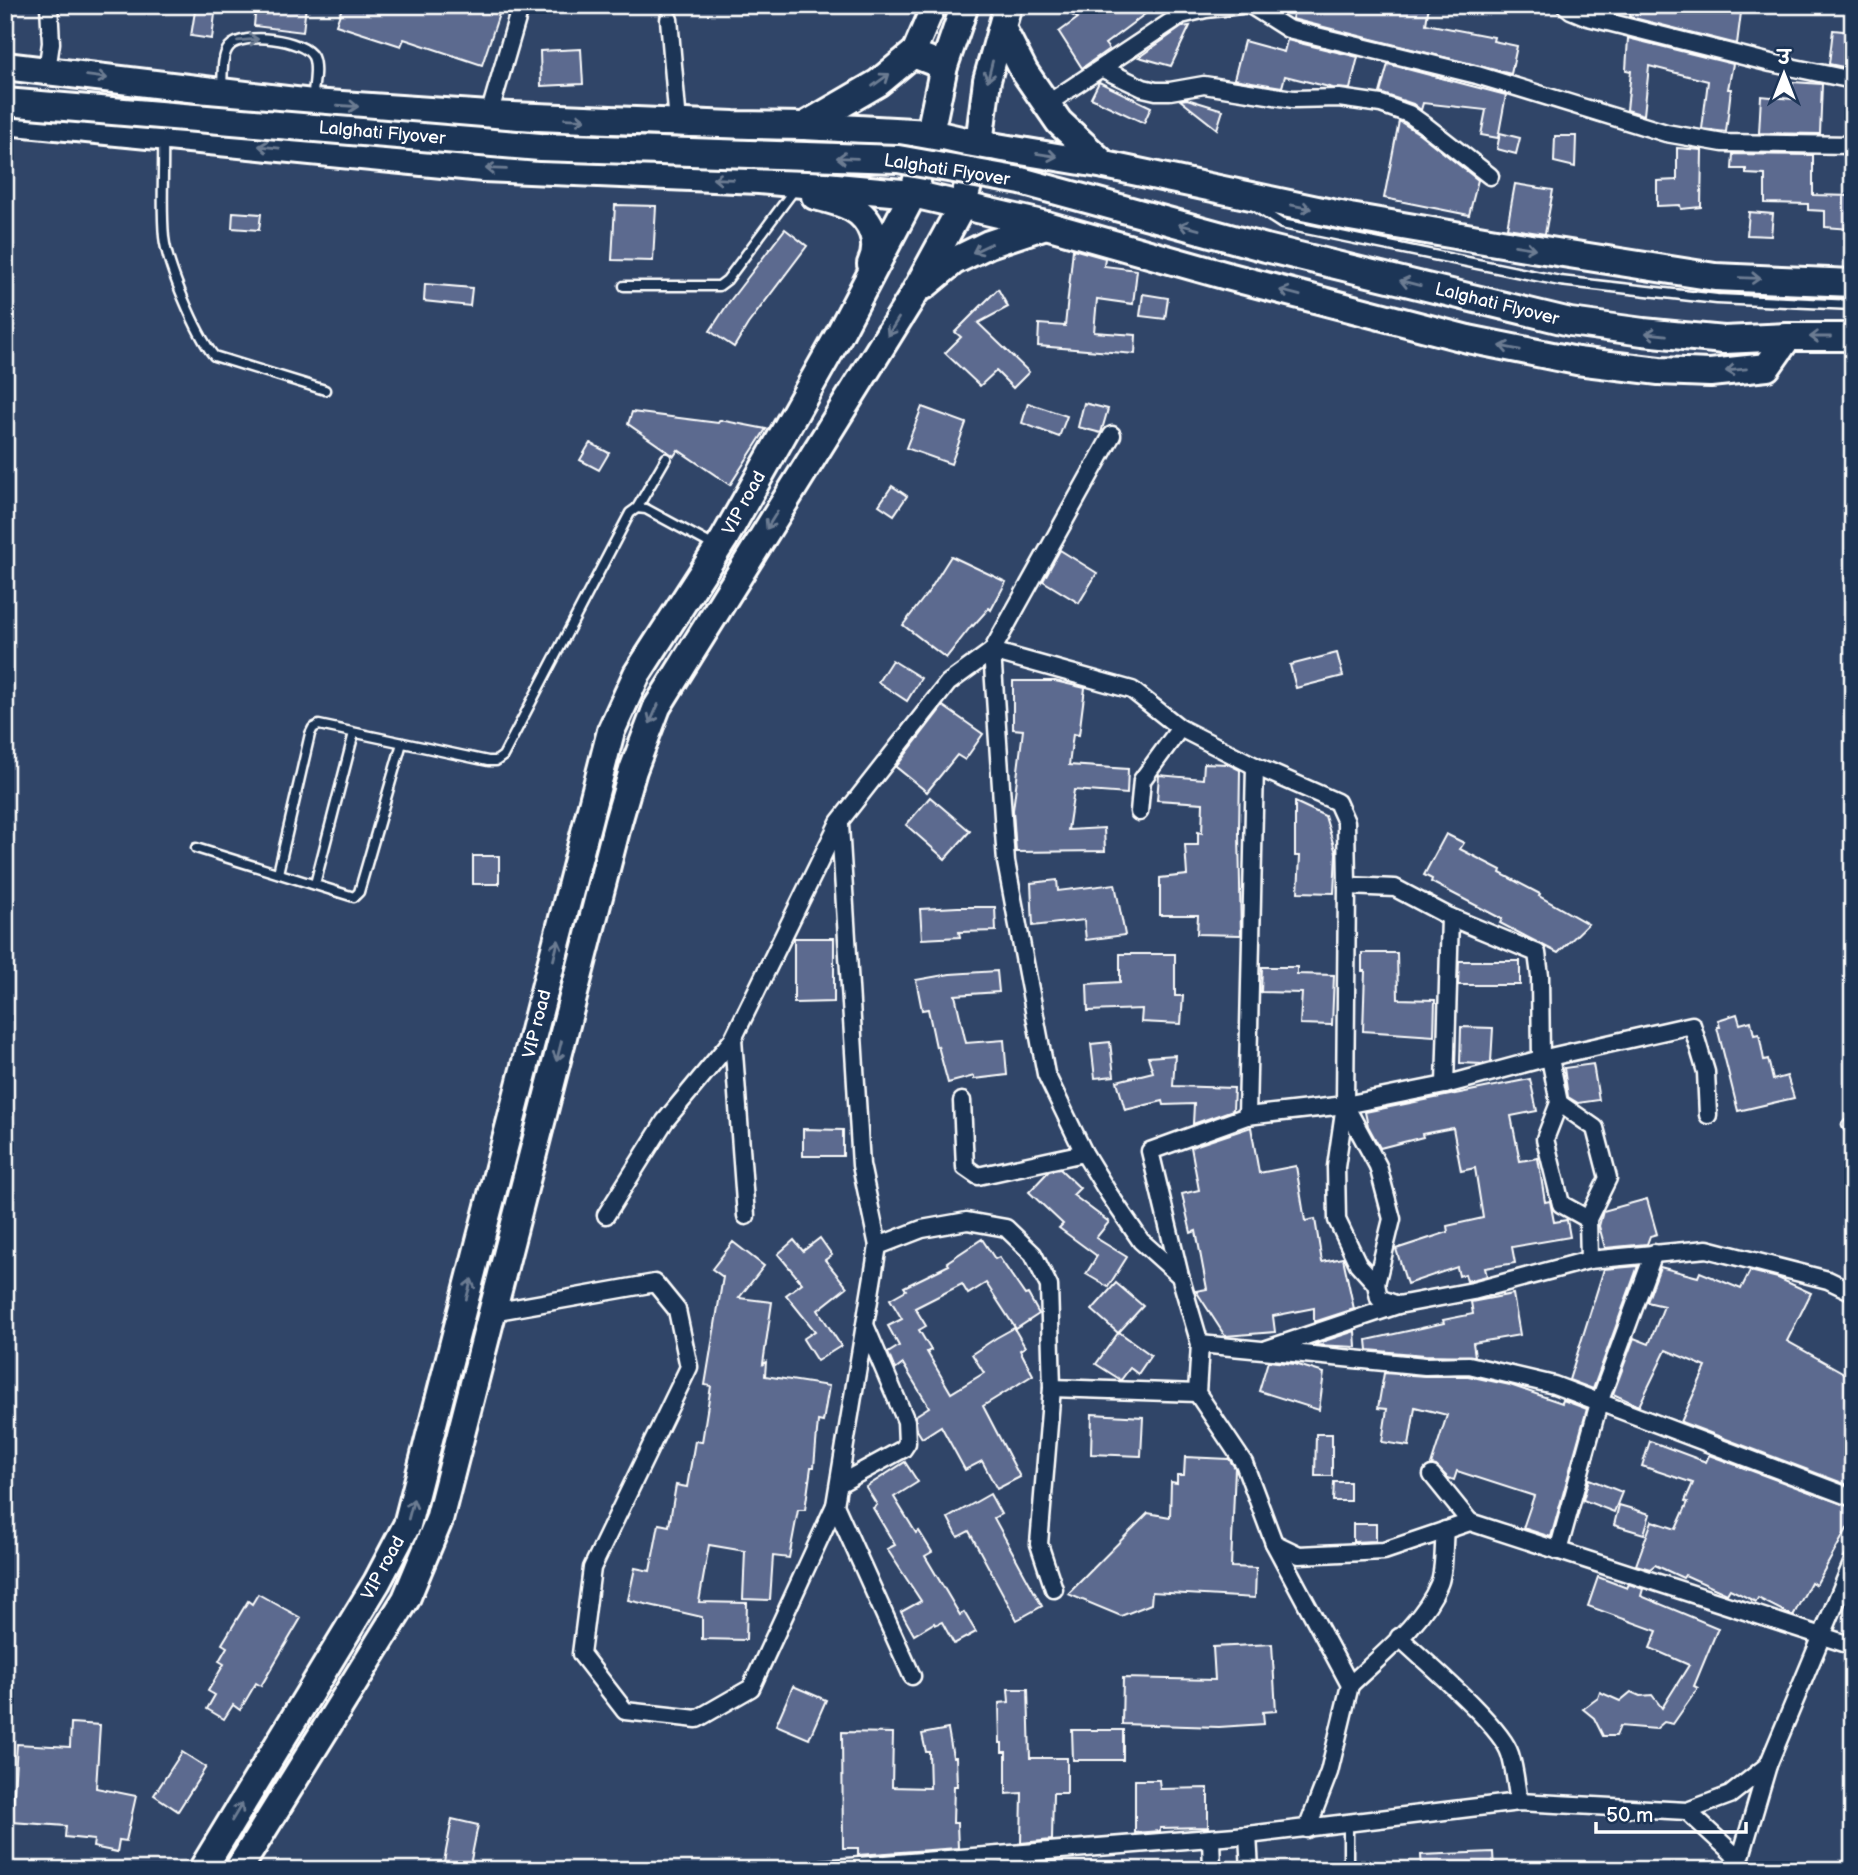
<svg xmlns="http://www.w3.org/2000/svg" width="1858" height="1875" font-family="'Balsamiq Sans','Playpen Sans Deva',sans-serif">
	<rect width="100%" height="100%" fill="#304568"/>
	<filter id="ink" filterUnits="userSpaceOnUse"><feTurbulence type="fractalNoise" baseFrequency=".0143" numOctaves="2"/><feDisplacementMap in="SourceGraphic" scale="14" xChannelSelector="R" yChannelSelector="G"/><feConvolveMatrix kernelMatrix="1 2 1 2 8 2 1 2 1" color-interpolation-filters="sRGB"/></filter>
	<g filter="url(#ink)">
		<g fill="#5c6b8f" stroke="#fff" stroke-width="2">
			<path d="M196 5H216L212 39 191 36Z"/>
			<path d="M256 5H306L303 32 254 26Z"/>
			<path d="M343 5H502L482 65 404 39 401 46 336 25Z"/>
			<path d="M1051 5H1157L1105 44 1109 49 1082 68 1059 32 1078 18Z"/>
			<path d="M1295 5H1326L1342 9 1343 5H1429L1426 24 1494 37 1493 41 1517 46 1511 74 1292 19Z"/>
			<path d="M1631 5H1742L1737 44 1630 17Z"/>
			<path d="M1190 26 1171 66 1139 57 1182 27Z"/>
			<path d="M1833 30 1853 32V69L1829 64Z"/>
			<path d="M1628 38 1733 64 1728 89H1731L1726 132 1702 129 1708 81 1649 66 1644 115 1627 110 1631 71 1626 70Z"/>
			<path d="M1287 40 1358 57 1350 89 1333 88 1285 76 1282 87 1234 79 1244 41 1284 52Z"/>
			<path d="M581 49 583 84 541 86 540 51Z"/>
			<path d="M1388 64 1506 95 1498 138 1481 135 1486 110 1423 103 1421 110 1413 104 1380 93Z"/>
			<path d="M1099 82 1151 107 1144 123 1091 98Z"/>
			<path d="M1793 82 1822 84 1820 134 1759 133 1761 96 1792 99Z"/>
			<path d="M1187 99 1223 110 1217 129 1180 100Z"/>
			<path d="M1399 121 1420 134 1478 180 1469 215 1384 198Z"/>
			<path d="M1500 133 1520 138 1516 154 1497 149Z"/>
			<path d="M1555 136H1576L1575 167 1554 162Z"/>
			<path d="M1677 148 1702 150 1701 207 1681 209 1680 205 1657 206V181L1677 180Z"/>
			<path d="M1733 154 1813 155V195L1852 196 1850 229 1825 227V211L1808 210V204L1765 203V175L1746 174V169H1732Z"/>
			<path d="M1515 184 1553 190 1545 234 1507 228Z"/>
			<path d="M615 205 656 206 653 261 612 260Z"/>
			<path d="M233 212 261 214 259 230 232 228Z"/>
			<path d="M1749 212 1773 214 1771 236 1747 235Z"/>
			<path d="M785 229 807 246 748 324 734 347 710 331 729 302Z"/>
			<path d="M1073 249 1105 258 1104 266 1137 270 1133 304 1097 299 1094 332 1136 335 1135 354 1038 346 1039 324 1065 326Z"/>
			<path d="M425 284 472 288 470 306 424 301Z"/>
			<path d="M998 289 1008 307 978 323 1029 372 1013 388 996 371 980 386 945 353 961 337 955 332Z"/>
			<path d="M1143 294 1168 298 1165 319 1140 316Z"/>
			<path d="M1028 403 1067 416 1059 437 1022 423Z"/>
			<path d="M1084 403 1108 409 1101 433 1078 427Z"/>
			<path d="M922 407 966 423 951 464 906 448Z"/>
			<path d="M632 412 718 423 720 420 766 429 730 485 678 450 674 456 628 424Z"/>
			<path d="M590 443 609 453 599 470 580 460Z"/>
			<path d="M892 486 907 496 894 515 879 505Z"/>
			<path d="M1060 550 1097 573 1079 603 1043 581Z"/>
			<path d="M951 556 1006 582 991 610 989 608 973 626 972 625 946 658 903 625 929 591Z"/>
			<path d="M1337 653 1343 676 1296 688 1290 665Z"/>
			<path d="M892 660 921 678 907 701 878 682Z"/>
			<path d="M1013 681H1055L1085 688 1079 735 1073 734 1069 765 1128 769 1127 794 1074 790 1068 830 1104 828 1105 851 1016 852 1013 810 1023 730 1013 729Z"/>
			<path d="M943 706 983 734 965 760 957 755 927 792 896 767Z"/>
			<path d="M1204 763 1228 764 1240 770 1239 833 1241 935 1197 934 1198 915H1160V878L1187 875 1185 845H1198V832L1202 833 1203 803 1157 800 1159 775 1203 779Z"/>
			<path d="M930 797 970 831 945 859 906 825Z"/>
			<path d="M1295 802 1325 816 1336 853 1334 893 1298 892 1300 856H1295Z"/>
			<path d="M1446 834 1464 843 1460 849 1501 870 1500 873 1540 894 1539 896 1588 924 1558 953 1500 923 1502 919 1431 882 1432 879 1424 875Z"/>
			<rect x="473" y="856" width="26" height="28"/>
			<path d="M1057 880 1058 891 1115 884 1125 935 1086 940 1084 920 1033 926 1031 883Z"/>
			<path d="M958 907H995L996 931 959 932 960 937 922 939 920 909Z"/>
			<path d="M794 938H834V1002L794 1003Z"/>
			<path d="M1362 953H1397L1398 999 1435 1000 1434 1036 1363 1031 1365 971H1362Z"/>
			<path d="M1120 954H1175V996H1183L1181 1024 1141 1022 1142 1009 1088 1011 1087 984 1120 982Z"/>
			<path d="M1459 961H1520V985H1458Z"/>
			<path d="M1262 967H1297V974L1334 975 1332 1025 1300 1024 1302 993 1261 992Z"/>
			<path d="M997 971 999 992 955 995 966 1043 1004 1040 1007 1075 974 1079V1076L948 1083 938 1046 936 1047 928 1009 922 1010 916 980 950 974Z"/>
			<path d="M1737 1014 1740 1024 1751 1021 1754 1035 1759 1034 1764 1060 1768 1059 1773 1080 1787 1076 1794 1098 1738 1111 1717 1027H1720L1718 1020Z"/>
			<path d="M1461 1027 1493 1028 1491 1062 1482 1064 1460 1063Z"/>
			<path d="M1110 1042 1114 1076 1095 1078 1091 1044Z"/>
			<path d="M1175 1055 1173 1086 1234 1088 1233 1110 1193 1124 1194 1104 1164 1105 1163 1101 1125 1110 1117 1081 1153 1072 1148 1057Z"/>
			<path d="M1593 1064 1599 1100 1578 1103 1568 1097 1564 1068Z"/>
			<path d="M1530 1079 1537 1111 1511 1116 1520 1161 1538 1158 1545 1202 1550 1201 1554 1222 1567 1220 1570 1237 1512 1247 1515 1263 1485 1268 1487 1276 1467 1281 1465 1274 1459 1276 1457 1267 1407 1284 1396 1249 1448 1232 1447 1226 1483 1218 1475 1168 1461 1171 1453 1128 1422 1134 1423 1137 1380 1148 1368 1126 1365 1112Z"/>
			<path d="M1251 1127 1259 1173 1296 1166 1305 1221 1315 1219 1322 1262 1343 1258 1354 1309 1314 1322V1308L1273 1316 1275 1332 1225 1336 1196 1291 1207 1289 1196 1231 1191 1233 1182 1194 1199 1190 1191 1147Z"/>
			<path d="M803 1129 843 1130V1156H803Z"/>
			<path d="M1060 1169 1080 1188 1073 1195 1109 1222 1096 1238 1127 1257 1108 1287 1086 1274 1097 1256 1059 1228 1063 1224 1029 1192 1049 1171Z"/>
			<path d="M1647 1199 1657 1234 1650 1236 1647 1244 1605 1248 1599 1226 1603 1211Z"/>
			<path d="M820 1238 832 1255 825 1260 847 1287 818 1310 841 1346 817 1361 803 1339 815 1331 786 1295 802 1283 778 1254 794 1240 803 1251Z"/>
			<path d="M982 1239 995 1259 999 1257 1025 1295 1028 1294 1039 1314 1016 1329 986 1283 968 1294 962 1284 915 1308 926 1326 919 1330 931 1350 927 1352 951 1393 984 1373 972 1354 996 1338 1014 1328 1025 1347 1020 1350 1033 1375 983 1406 1020 1477 997 1489 982 1461 965 1470 941 1426 922 1438 917 1430 915 1416 929 1407 903 1364 895 1370 888 1353 899 1346 888 1326 902 1319 890 1299 906 1290 904 1287 949 1265 947 1262Z"/>
			<path d="M733 1242 764 1266 739 1298 772 1302 763 1364 766 1362 765 1376 829 1386 823 1422 818 1421 814 1467H811L805 1510H798L789 1558 773 1556 770 1600 743 1599 745 1551 709 1545 699 1602 747 1603 746 1640 702 1639V1617L628 1600 635 1568 650 1571 659 1524 669 1526 676 1485 687 1487 695 1441 702 1442 711 1386 705 1385 723 1277 712 1269Z"/>
			<path d="M1638 1266 1593 1389 1569 1380 1604 1269Z"/>
			<path d="M1660 1267 1698 1277 1700 1272 1741 1289 1750 1271 1778 1278 1811 1293 1787 1341 1853 1378V1487L1681 1422 1706 1367 1666 1350 1639 1406 1613 1394 1634 1338 1649 1344 1664 1306 1647 1302Z"/>
			<path d="M1116 1283 1143 1306 1119 1332 1151 1355 1138 1374 1130 1368 1121 1380 1096 1364 1118 1333 1092 1310Z"/>
			<path d="M1513 1294 1520 1335 1473 1343 1475 1356 1425 1355 1368 1350 1367 1340 1444 1323 1443 1320 1473 1314 1471 1302Z"/>
			<path d="M1355 1331 1356 1347 1315 1345V1344Z"/>
			<path d="M1268 1361 1295 1364 1324 1373 1319 1410 1259 1391Z"/>
			<path d="M1384 1373 1425 1376H1468L1510 1385 1562 1403 1563 1400 1587 1409 1551 1537 1523 1528 1534 1496 1457 1471 1454 1480 1448 1478 1436 1466 1431 1465 1447 1415 1415 1407 1409 1446 1382 1442 1387 1409 1378 1408Z"/>
			<path d="M1092 1414 1143 1417 1141 1456 1091 1454Z"/>
			<path d="M1316 1434H1332V1476H1315Z"/>
			<path d="M1650 1441 1706 1462 1709 1455 1853 1508V1518L1816 1585 1811 1582 1793 1616 1758 1598 1756 1602 1730 1589 1727 1594 1685 1575 1683 1578 1655 1565 1650 1569 1636 1565 1652 1521 1676 1529 1688 1502 1685 1501 1693 1483 1642 1466Z"/>
			<path d="M1185 1457 1229 1459 1235 1468 1231 1567 1256 1568 1255 1598 1152 1592 1151 1604 1121 1616 1068 1594 1148 1513 1170 1517 1171 1482 1177 1483V1475H1184Z"/>
			<path d="M905 1462 918 1482 894 1497 916 1533 919 1531 932 1552 925 1556 960 1615 964 1612 976 1632 954 1644 942 1622 935 1625 934 1623 914 1635 901 1612 921 1601 887 1549 895 1545 873 1508 877 1505 866 1487Z"/>
			<path d="M1589 1479 1622 1492 1614 1512 1583 1500Z"/>
			<path d="M1334 1482H1350V1501H1333Z"/>
			<path d="M990 1494 1001 1514 994 1518 1042 1606 1017 1620 969 1531 958 1537 948 1518Z"/>
			<path d="M1619 1505 1650 1514 1644 1534 1614 1525Z"/>
			<path d="M1353 1524H1376V1541L1353 1542Z"/>
			<path d="M1598 1577 1627 1588 1629 1584 1643 1589 1641 1596 1718 1628 1694 1686 1698 1688 1673 1724 1664 1722 1656 1729 1620 1726 1616 1736H1603L1594 1718 1583 1709 1598 1698 1600 1692 1620 1701 1631 1692 1640 1696 1652 1695 1662 1708 1689 1665 1650 1648 1657 1631 1588 1606Z"/>
			<path d="M258 1594 301 1618 261 1686 256 1683 240 1710 233 1705 224 1719 207 1709 215 1695 208 1691 224 1664 219 1661 227 1647 222 1644 248 1601 252 1604Z"/>
			<path d="M1272 1644 1276 1711 1263 1712 1264 1724 1219 1727 1122 1724 1123 1678 1215 1680 1213 1647Z"/>
			<path d="M793 1686 826 1700 809 1739 776 1725Z"/>
			<path d="M1008 1689H1028L1030 1758H1067V1793H1053L1052 1840 1021 1843 1022 1793 1006 1794V1752H1002V1743H1000L999 1703 1009 1702Z"/>
			<path d="M71 1723 100 1725 96 1788 136 1796 126 1841 119 1840 117 1852 93 1847 94 1840 65 1837 66 1826 12 1822 17 1744 70 1747Z"/>
			<path d="M948 1729 953 1757H956L957 1786H954L953 1823H957L958 1848 858 1855V1848H843L842 1732 893 1733 892 1787 930 1788 929 1752H926L922 1734Z"/>
			<path d="M1072 1730H1123V1760H1073Z"/>
			<path d="M182 1752 206 1767 178 1811 154 1795Z"/>
			<path d="M1135 1780H1159L1160 1789 1208 1788V1827L1160 1828V1831L1135 1833Z"/>
			<path d="M452 1819 478 1825 469 1870 443 1867Z"/>
			<path d="M1493 1852 1494 1870H1422L1421 1855Z"/>
		</g>
		<g fill="none" stroke-linecap="round" stroke-linejoin="round">
			<g stroke="#fff" stroke-width="13">
				<g id="lane">
					<path d="M222 89C223 76 221 57 229 47 242 31 304 39 313 57 318 69 313 88 312 100"/>
					<path d="M163 139C164 171 161 205 164 237 167 265 196 334 214 356L325 390"/>
					<path d="M1254 206 1282 224 1560 281 1717 299 1853 305"/>
					<path d="M624 286H719L727 280 794 190"/>
					<path d="M637 508 666 458"/>
					<path d="M196 848 354 897 359 892 402 743"/>
					<path d="M278 873 310 734 313 728 319 725 488 761H496L503 756 630 513 637 508 646 509 716 547"/>
					<path d="M315 884 354 733"/>
					<path d="M1847 1125 1853 1134"/>
					<path d="M1348 1824V1870"/>
				</g>
			</g>
			<g stroke="#fff" stroke-width="21">
				<g id="street">
					<path d="M1250 5 1288 29 1477 75 1666 133 1723 143 1853 145"/>
					<path d="M1565 5 1571 10 1588 17 1771 63 1853 80"/>
					<path d="M669 19 678 123"/>
					<path d="M1103 69 1143 88 1156 91H1170L1204 85 1293 99 1339 98 1381 104 1409 114 1426 126 1490 176"/>
					<path d="M47 70 51 43 49 5"/>
					<path d="M1047 104 1181 15 1206 9 1241 5"/>
					<path d="M489 115 521 5"/>
					<path d="M1139 812 1142 780 1180 728"/>
					<path d="M840 825 861 1165 878 1246"/>
					<path d="M1347 886 1395 888 1450 917 1537 953 1540 976 1541 1059"/>
					<path d="M733 1039 746 1216"/>
					<path d="M1550 1058 1559 1103 1545 1139 1561 1204 1588 1219 1589 1260"/>
					<path d="M1445 1085 1450 917"/>
					<path d="M962 1101 965 1167 978 1176 1084 1153"/>
					<path d="M1559 1103 1595 1128 1608 1178 1588 1219"/>
					<path d="M1345 1105 1378 1166 1392 1219 1376 1284"/>
					<path d="M1247 1116 1255 766"/>
					<path d="M606 1215 665 1121 733 1039 839 822 948 683 992 651 1112 435"/>
					<path d="M1180 1276 1150 1151 1247 1116 1345 1105 1445 1085 1541 1059 1692 1025 1706 1072 1708 1115"/>
					<path d="M1853 1292 1828 1280 1707 1249 1589 1260 1473 1291 1398 1305 1379 1298 1376 1284 1358 1264 1337 1220 1336 1167 1345 1105 1347 886 1346 822 1337 802 1255 766 1180 728 1132 690 992 651 1006 862 1046 1074 1084 1153 1109 1194 1141 1241 1180 1276 1200 1344 1197 1393 1244 1463 1274 1543 1299 1555 1384 1551 1470 1522 1853 1646"/>
					<path d="M492 1312 655 1283 677 1310 689 1367 592 1568 581 1654 625 1711 697 1719 751 1688 835 1505 878 1246 922 1229 967 1221 1006 1228 1033 1254 1049 1286 1052 1388 1039 1544 1054 1589"/>
					<path d="M1200 1344 1425 1366 1469 1365 1554 1385 1853 1498"/>
					<path d="M1267 1349 1398 1305"/>
					<path d="M1052 1388 1197 1393"/>
					<path d="M1432 1475 1470 1522"/>
					<path d="M839 1484 903 1449 907 1443 906 1421 865 1325"/>
					<path d="M835 1505 912 1676"/>
					<path d="M1274 1543 1350 1685 1329 1772 1307 1829"/>
					<path d="M1558 1551 1599 1403 1654 1253"/>
					<path d="M1399 1637C1424 1661 1501 1725 1510 1754 1515 1769 1516 1786 1519 1802"/>
					<path d="M1350 1685C1380 1656 1424 1622 1439 1584 1445 1569 1443 1547 1445 1530"/>
					<path d="M1687 1811 1739 1859"/>
					<path d="M1248 1835 1250 1870"/>
					<path d="M1211 1838 1212 1870"/>
					<path d="M822 1869 1248 1835 1519 1802 1687 1811 1730 1795 1768 1765"/>
					<path d="M1737 1870 1768 1765 1853 1561"/>
				</g>
			</g>
			<g stroke="#fff" stroke-width="28">
				<path id="secondary" d="M913 54 934 5"/>
			</g>
			<g stroke="#fff" stroke-width="32">
				<g id="primary">
					<path d="M1002 28 1024 71 1059 122 1105 165"/>
					<path d="M5 66 312 103 489 115 734 125 804 126 930 133 979 144 1105 165 1350 217 1525 247 1715 277 1853 283"/>
					<path d="M5 121 483 168 759 180 913 194 1046 225 1227 276 1468 339 1577 361 1659 371 1710 373 1767 367 1788 337"/>
					<path d="M804 126 878 83 913 54 944 66"/>
					<path d="M815 196C827 199 841 202 852 208 872 219 881 244 871 264"/>
					<path d="M924 286 954 261 989 244 1046 225"/>
					<path d="M1724 340 1788 337H1853"/>
					<path d="M202 1870 377 1582 407 1525 611 731 637 674 724 539 840 333 913 194 930 133 944 66 965 5"/>
					<path d="M238 1870 406 1599 439 1520 618 822 633 770 657 707 914 294 963 204 979 144 987 80 1008 5"/>
				</g>
			</g>
			<use href="#lane" stroke="#1d3557" stroke-width="8"/>
			<use href="#street" stroke="#1d3557" stroke-width="16"/>
			<use href="#secondary" stroke="#1d3557" stroke-width="23"/>
			<use href="#primary" stroke="#1d3557" stroke-width="26"/>
			<g stroke="#fff" stroke-width="32" stroke-linecap="butt">
				<path id="primary-bridge" d="M5 102 540 147 898 159 1021 181 1266 248 1570 322 1643 332 1724 340"/>
			</g>
			<use href="#primary-bridge" stroke="#1d3557" stroke-width="26"/>
		</g>
		<defs><path id="oneway-shaft" d="M-6 0H5M1.5-3L5.5 0L1.5 3" fill="none" stroke-width="1.6" stroke-linecap="round" stroke-linejoin="round" transform="scale(1.75)"/></defs>
		<g stroke="#6c7c92">
			<use href="#oneway-shaft" transform="translate(248 40) rotate(-5)"/>
			<use href="#oneway-shaft" transform="translate(990 71) rotate(104)"/>
			<use href="#oneway-shaft" transform="translate(97 77) rotate(7)"/>
			<use href="#oneway-shaft" transform="translate(881 80) rotate(-36)"/>
			<use href="#oneway-shaft" transform="translate(348 106) rotate(4)"/>
			<use href="#oneway-shaft" transform="translate(575 119) rotate(2)"/>
			<use href="#oneway-shaft" transform="translate(269 147) rotate(-174)"/>
			<use href="#oneway-shaft" transform="translate(1047 155) rotate(9)"/>
			<use href="#oneway-shaft" transform="translate(847 158) rotate(-178)"/>
			<use href="#oneway-shaft" transform="translate(496 169) rotate(-178)"/>
			<use href="#oneway-shaft" transform="translate(723 179) rotate(-178)"/>
			<use href="#oneway-shaft" transform="translate(1301 207) rotate(11)"/>
			<use href="#oneway-shaft" transform="translate(1189 227) rotate(-165)"/>
			<use href="#oneway-shaft" transform="translate(1525 247) rotate(9)"/>
			<use href="#oneway-shaft" transform="translate(982 248) rotate(154)"/>
			<use href="#oneway-shaft" transform="translate(1750 278) rotate(2)"/>
			<use href="#oneway-shaft" transform="translate(1410 283) rotate(-166)"/>
			<use href="#oneway-shaft" transform="translate(1290 293) rotate(-165)"/>
			<use href="#oneway-shaft" transform="translate(893 327) rotate(122)"/>
			<use href="#oneway-shaft" transform="translate(1656 334) rotate(-174)"/>
			<use href="#oneway-shaft" transform="translate(1820 337) rotate(-180)"/>
			<use href="#oneway-shaft" transform="translate(1510 348) rotate(-169)"/>
			<use href="#oneway-shaft" transform="translate(1736 370) rotate(174)"/>
			<use href="#oneway-shaft" transform="translate(772 520) rotate(122)"/>
			<use href="#oneway-shaft" transform="translate(654 714) rotate(114)"/>
			<use href="#oneway-shaft" transform="translate(556 950) rotate(-76)"/>
			<use href="#oneway-shaft" transform="translate(559 1051) rotate(104)"/>
			<use href="#oneway-shaft" transform="translate(469 1289) rotate(-75)"/>
			<use href="#oneway-shaft" transform="translate(411 1509) rotate(-75)"/>
			<use href="#oneway-shaft" transform="translate(237 1812) rotate(-59)"/>
		</g>
	</g>
	<g text-anchor="middle" dominant-baseline="central" stroke-width="5" stroke-linejoin="round" paint-order="stroke">
		<g font-size="18" fill="#fff" stroke="#1d3557">
			<text transform="translate(382 133) rotate(5)">Lalghati Flyover</text>
			<text transform="translate(947 170) rotate(9)">Lalghati Flyover</text>
			<text transform="translate(1497 304) rotate(14)">Lalghati Flyover</text>
			<text transform="translate(744 503) rotate(-61)">VIP road</text>
			<text transform="translate(537 1024) rotate(-76)">VIP road</text>
			<text transform="translate(383 1568) rotate(-61)">VIP road</text>
		</g>
	</g>
	<rect width="1858" height="1875" fill="none" stroke="#1d3557" stroke-width="28"/>
	<rect x="14" y="14" width="1830" height="1847" fill="none" stroke="#fff" stroke-width="2.5" filter="url(#ink)"/>
	<g transform="translate(1784 74)" stroke="#1d3557" stroke-width="5" paint-order="stroke">
	<path d="M0-5L12 26L0 18L-12 26Z" fill="#ffffff"/>
	<text y="-10" font-size="19" font-weight="bold" text-anchor="middle" fill="#ffffff">उ</text>
	</g>
	<path d="M1596 1822v10h150v-10" fill="none" stroke="#ffffff" stroke-width="3.5"/>
	<text x="1606" y="1822" font-size="21" fill="#ffffff" stroke="#1d3557" stroke-width="5" paint-order="stroke">50 m</text>
</svg>
